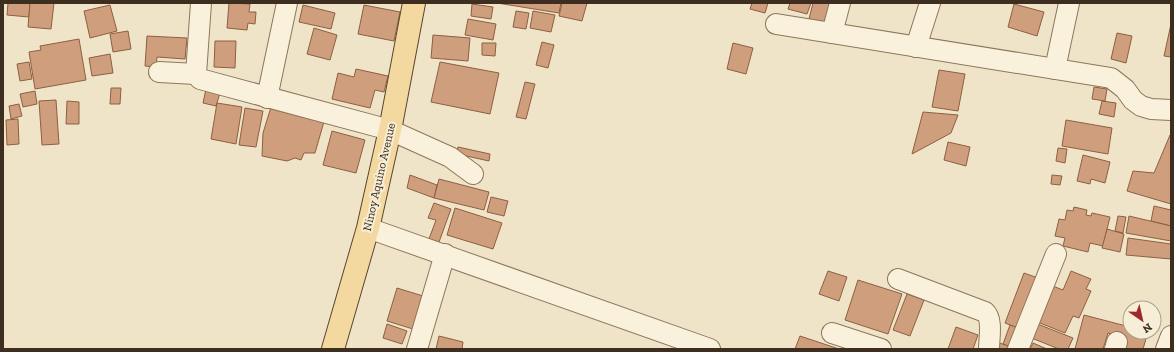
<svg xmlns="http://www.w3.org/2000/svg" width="1174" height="352" font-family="'Zilla Slab',serif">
	<rect width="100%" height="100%" fill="#f0e4c8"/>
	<g fill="#cf9f7d" stroke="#8d5f41">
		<path d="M8 3H30L29 17 7 15Z"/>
		<path d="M30 3H54L51 29 28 27Z"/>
		<path d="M229 3 250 4 249 12H256L255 24 248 23 247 30 227 28Z"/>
		<path d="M497 3H561L559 13Z"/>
		<path d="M562 3H587L582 21 559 16Z"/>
		<path d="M752 3H768L765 13 750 9Z"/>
		<path d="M790 3H811L807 14 788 9Z"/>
		<path d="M813 3H830L824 27 808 23Z"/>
		<path d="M472 4 493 7 491 19 471 16Z"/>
		<path d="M1014 4 1044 12 1037 36 1008 27Z"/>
		<path d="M110 5 117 31 90 38 84 11Z"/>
		<path d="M303 5 335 13 331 29 299 22Z"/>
		<path d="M364 5 400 12 394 41 358 34Z"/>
		<path d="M516 11 529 13 526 29 513 27Z"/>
		<path d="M533 11 555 15 551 32 530 28Z"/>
		<path d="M468 19 496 24 493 40 465 35Z"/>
		<path d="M1171 24V57L1164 56Z"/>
		<path d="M314 28 337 35 330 60 307 54Z"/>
		<path d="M128 31 131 49 113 52 110 34Z"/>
		<path d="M1117 33 1132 36 1126 63 1111 59Z"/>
		<path d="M433 35 470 38 468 61 431 58Z"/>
		<path d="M147 36 187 38 185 59 157 57 156 67 145 66Z"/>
		<path d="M79 39 86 80 35 89 29 52 41 50 40 46Z"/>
		<path d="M215 41H236L235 68 214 67Z"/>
		<path d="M542 42 554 45 548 68 536 65Z"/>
		<path d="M482 43H496L495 56 482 55Z"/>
		<path d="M733 43 753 48 746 74 727 69Z"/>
		<path d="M110 54 113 73 92 76 89 58Z"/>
		<path d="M29 62 32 79 20 81 17 64Z"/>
		<path d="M440 62 499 73 490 114 431 102Z"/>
		<path d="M356 69 388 76 384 92 375 90 370 108 332 99 338 73 354 77Z"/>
		<path d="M939 70 965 74 958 111 932 107Z"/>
		<path d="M525 82 535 84 526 119 516 117Z"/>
		<path d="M1094 87 1107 89 1105 101 1092 99Z"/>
		<path d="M111 88H121L120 104H110Z"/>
		<path d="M206 89 220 93 216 106 203 103Z"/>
		<path d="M35 91 37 104 23 107 20 94Z"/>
		<path d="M56 100 59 144 42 145 39 101Z"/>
		<path d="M67 101 79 102V124H66Z"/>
		<path d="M1102 101 1116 103 1114 117 1099 114Z"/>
		<path d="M217 103 242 107 236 144 211 139Z"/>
		<path d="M19 104 22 116 11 119 9 106Z"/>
		<path d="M271 107 325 118 315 153H304L301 160 295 158 287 161 262 156 263 133Z"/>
		<path d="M245 108 263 111 256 147 239 145Z"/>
		<path d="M923 112 958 115 951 133 912 154Z"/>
		<path d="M18 119 19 144 7 145 6 120Z"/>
		<path d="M1066 120 1112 128 1108 154 1062 146Z"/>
		<path d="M332 131 365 140 356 173 323 165Z"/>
		<path d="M1170 135 1171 136V204L1127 191 1133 171 1154 173Z"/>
		<path d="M948 142 970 147 966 166 944 160Z"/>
		<path d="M458 147 490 154 489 161 462 155 455 156Z"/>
		<path d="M1058 148 1067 149 1065 163 1056 161Z"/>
		<path d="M1083 155 1110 162 1105 183 1091 179 1090 184 1077 181Z"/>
		<path d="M410 175 437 185 434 198 407 188Z"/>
		<path d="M1052 175 1062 176 1060 185 1051 184Z"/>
		<path d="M439 179 489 192 484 210 434 198Z"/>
		<path d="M491 197 508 201 504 216 487 212Z"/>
		<path d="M434 203 451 209 439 242 429 239 436 220 428 218Z"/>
		<path d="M1154 206 1171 210V226L1151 221Z"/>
		<path d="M1074 207 1087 210 1086 215 1091 216 1092 213 1110 217 1103 246 1090 243 1088 252 1063 246 1065 238 1055 236 1059 219 1065 220 1067 210 1073 211Z"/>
		<path d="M455 208 502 223 493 249 447 235Z"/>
		<path d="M1118 216 1126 217 1123 233 1115 231Z"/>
		<path d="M1129 216 1171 226V241L1126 233Z"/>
		<path d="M1107 229 1124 234 1120 252 1102 248Z"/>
		<path d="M1128 238 1171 244V259L1126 255Z"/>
		<path d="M828 271 847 277 839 301 819 294Z"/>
		<path d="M1071 271 1091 279 1086 289 1091 291 1079 318 1073 316 1065 333 1035 321 1050 285 1063 290Z"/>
		<path d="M1024 273 1038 278 1023 330 1005 323Z"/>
		<path d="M858 280 902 294 888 334 845 320Z"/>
		<path d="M397 288 423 296 413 329 387 321Z"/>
		<path d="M907 294 924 300 910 336 893 330Z"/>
		<path d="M1084 315 1130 327V332H1148L1143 349H1122L1125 338 1108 333 1103 349H1075Z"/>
		<path d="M1030 321 1073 338 1068 349H1059L1024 335Z"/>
		<path d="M387 324 407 331 402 344 383 338Z"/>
		<path d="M1010 325 1023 330 1016 349 1003 344Z"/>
		<path d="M956 327 978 335 973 349H948Z"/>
		<path d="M439 336 463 342 462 349H436Z"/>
		<path d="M800 336 839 349H795Z"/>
		<path d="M997 342 1016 349H995Z"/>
		<path d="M1033 343 1047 349H1030Z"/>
	</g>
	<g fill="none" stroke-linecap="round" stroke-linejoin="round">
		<g stroke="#8d765c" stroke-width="22">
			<g id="minor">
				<path d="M201 3 196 74 200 79 390 130 450 157 473 174"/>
				<path d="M776 24 1111 78 1125 89 1133 100 1141 106 1151 109 1171 110"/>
				<path d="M832 33 840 3"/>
				<path d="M916 47 930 3"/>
				<path d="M1055 69 1069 3"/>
				<path d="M159 72 196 74"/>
				<path d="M267 98 287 3"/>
				<path d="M368 228 710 349"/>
				<path d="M898 279 985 312C993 319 989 339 989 349"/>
				<path d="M832 333 881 349"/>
				<path d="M417 349 445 254"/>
				<path d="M1018 349 1056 254"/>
				<path d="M1115 349 1117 342"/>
				<path d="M1166 349 1171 336"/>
			</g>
		</g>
		<g stroke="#5b4430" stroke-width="24">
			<path id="major" d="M333 349 368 228 390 130 414 3"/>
		</g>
		<use href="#minor" stroke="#faf1dc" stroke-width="20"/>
		<use href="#major" stroke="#f3d9a0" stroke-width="22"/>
	</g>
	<g text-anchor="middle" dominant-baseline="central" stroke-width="4" stroke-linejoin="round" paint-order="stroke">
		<g font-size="12" fill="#3d2e20" stroke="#f7eed8">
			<text transform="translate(379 177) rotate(-77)">Ninoy Aquino Avenue</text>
		</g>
	</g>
	<rect width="1174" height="352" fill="none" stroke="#3d2e20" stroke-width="8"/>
	<g transform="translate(1142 320) rotate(146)"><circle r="19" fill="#f7eed8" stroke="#ada18e"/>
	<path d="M0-3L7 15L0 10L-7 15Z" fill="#9e2a2b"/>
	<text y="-6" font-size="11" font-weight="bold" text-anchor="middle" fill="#3d2e20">N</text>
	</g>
</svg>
